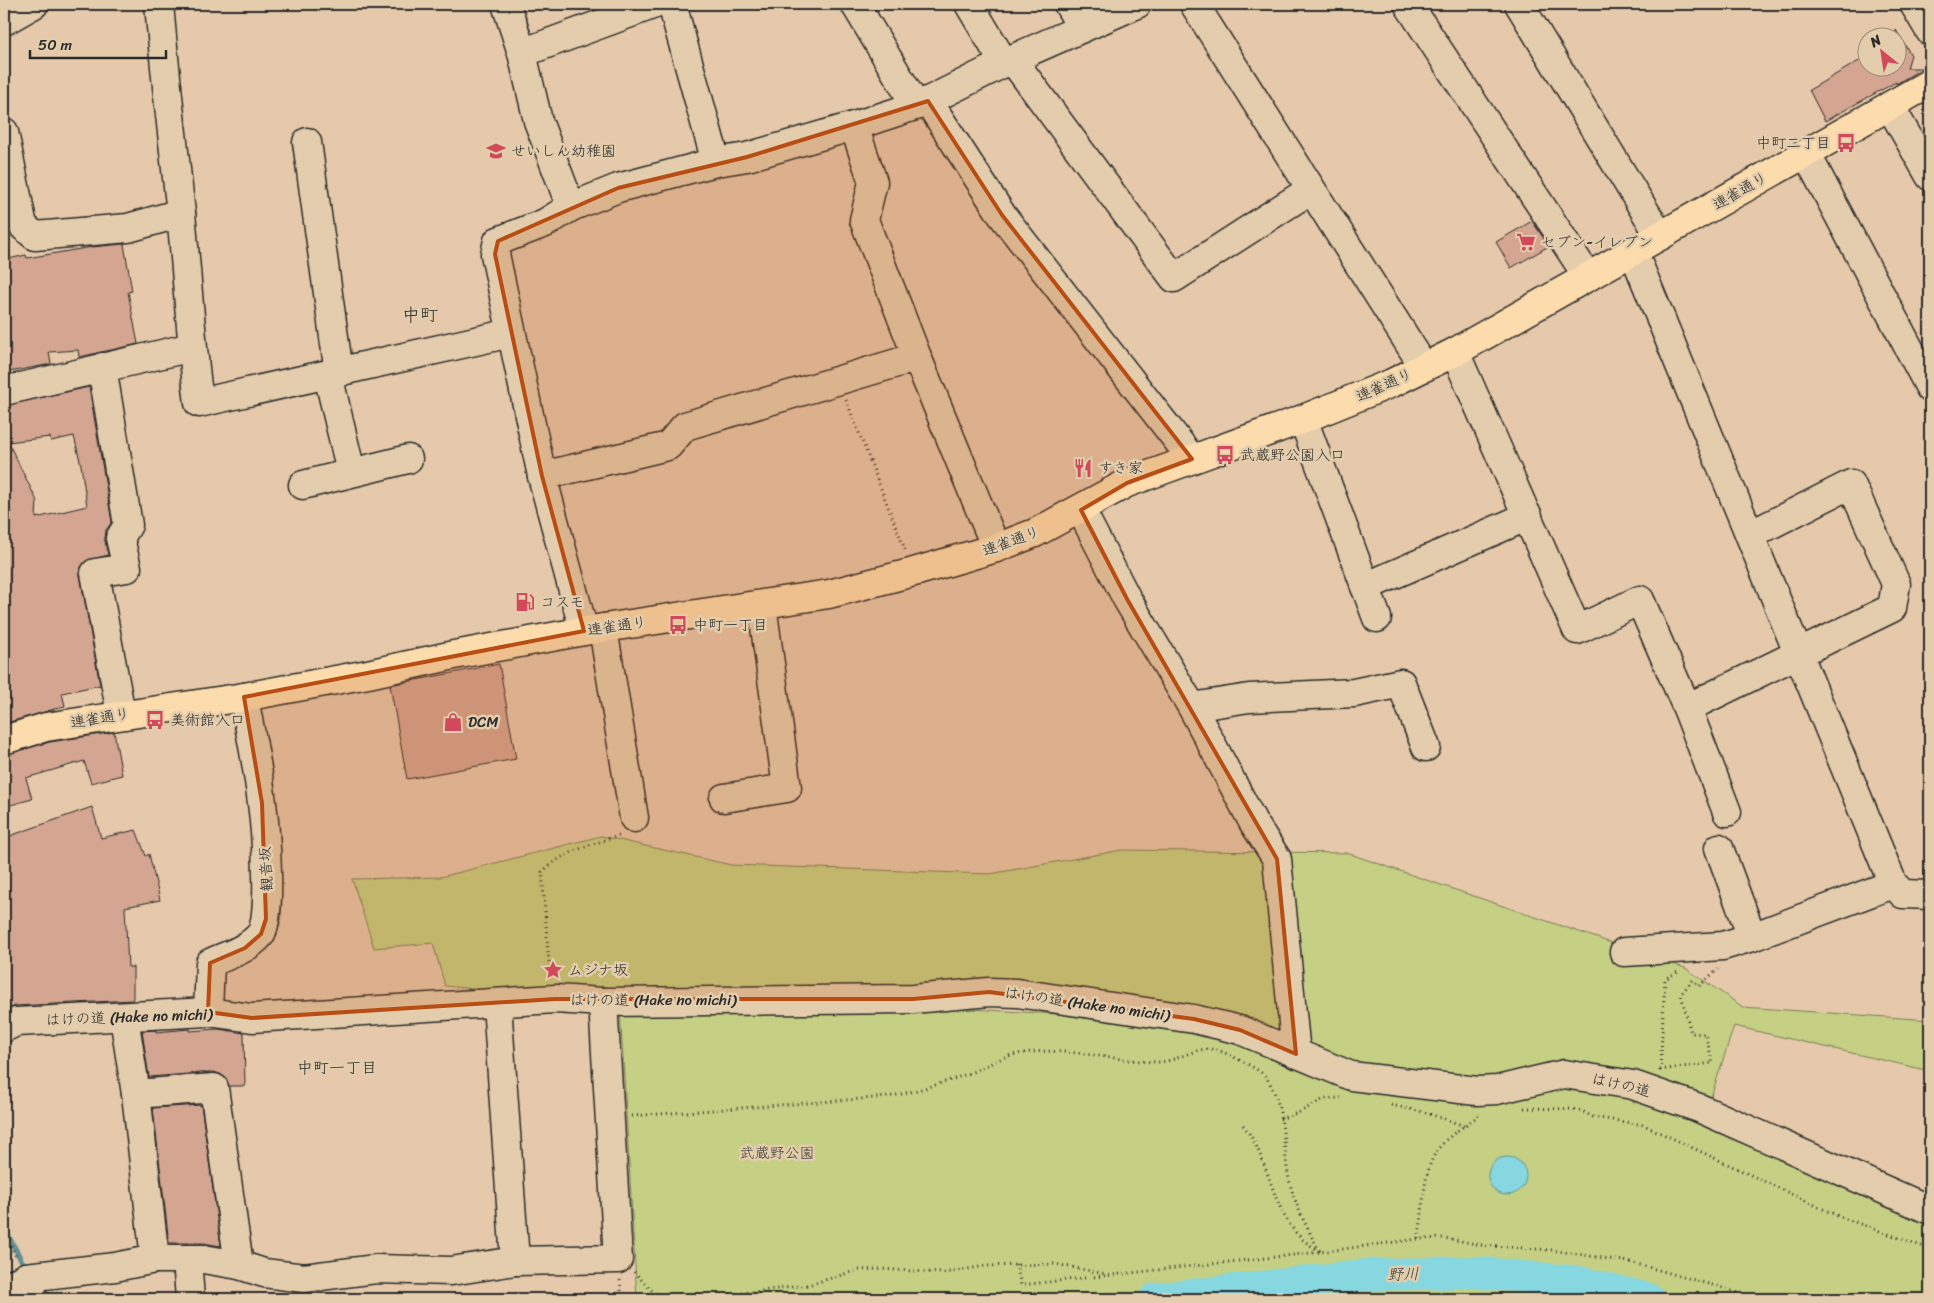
<svg xmlns="http://www.w3.org/2000/svg" width="1934" height="1303" font-family="Sriracha,'Klee One',sans-serif">
	<rect width="100%" height="100%" fill="#e5c9aa"/>
	<filter id="ink" filterUnits="userSpaceOnUse"><feTurbulence type="fractalNoise" baseFrequency=".02" numOctaves="2"/><feDisplacementMap in="SourceGraphic" scale="10" xChannelSelector="R" yChannelSelector="G"/><feConvolveMatrix kernelMatrix="1 2 1 2 8 2 1 2 1" color-interpolation-filters="sRGB"/></filter>
	<g filter="url(#ink)">
		<g fill="#c5d084" stroke="#787e58">
			<path d="M601 836 731 865 990 874 1122 850 1347 853 1685 968 1743 1007 1930 1020V1071L1734 1026 1709 1103 1633 1071 1477 1086 1319 1057 1163 1008 545 996 445 986 433 943 374 948 352 879 441 877Z"/>
			<path d="M918 1006 1057 1014 1203 1035 1249 1048 1282 1064 1333 1080 1525 1092 1572 1088 1627 1095 1694 1114 1930 1219V1299H637L620 1009Z"/>
		</g>
		<circle fill="#86d7df" stroke="#629297" cx="1507" cy="1176" r="19"/>
		<g fill="none" stroke-linecap="round" stroke-linejoin="round">
			<path stroke="#629297" stroke-width="5.5" d="M4 1228 26 1269"/>
			<path stroke="#86d7df" stroke-width="32" d="M1155 1299 1366 1275 1471 1272 1579 1282 1649 1299"/>
		</g>
		<g fill="#d4a591" stroke="#2b2b2b" fill-rule="evenodd">
			<path d="M1896 30 1911 55 1907 68H1923L1896 84V82L1825 121 1809 90 1866 57V68H1896Z"/>
			<path d="M1532 221 1549 246 1511 268 1496 242Z"/>
			<path d="M124 244 132 291 128 292 138 344 79 357 78 350 49 352 51 364 4 373V260L26 255 27 258 92 247Z"/>
			<path d="M89 387 112 522 106 530 105 541 108 555 86 561 81 567 80 575 100 685 62 693 65 706 6 723 4 713V406ZM74 436 81 465 87 506 36 518 37 501 8 442 50 437 51 441Z"/>
			<path d="M499 664 516 759 407 779 390 685Z"/>
			<path d="M114 732 122 775 91 783 84 761 26 778 32 799 7 806 4 794V755L50 742Z"/>
			<path d="M92 807 101 838 136 830 146 856 149 854 160 900 125 907 128 967H133V1000L15 1006 4 1011V838Z"/>
			<path d="M190 1029V1031L218 1029 244 1033 245 1086H229L226 1078 220 1074 213 1072 149 1077 142 1031 156 1030V1032Z"/>
			<path d="M201 1105 221 1246 203 1243H169L153 1108Z"/>
		</g>
		<g fill="none" stroke-linecap="round" stroke-linejoin="round">
			<g stroke="#2b2b2b" stroke-width="31">
				<g id="minor">
					<path d="M159 4C165 74 173 143 181 213 187 276 191 340 199 403L511 333"/>
					<path d="M506 4 522 53 538 121 571 207"/>
					<path d="M672 4 716 162"/>
					<path d="M855 4 916 106"/>
					<path d="M969 4 1004 63"/>
					<path d="M1068 4 1082 28"/>
					<path d="M1194 4 1424 367"/>
					<path d="M1408 4 1588 277"/>
					<path d="M1519 4 1660 236"/>
					<path d="M1914 4 1930 31"/>
					<path d="M4 21 34 4"/>
					<path d="M522 53 655 4"/>
					<path d="M1012 59 1174 278 1310 190"/>
					<path d="M928 101 1002 215 1192 459"/>
					<path d="M1890 106 1930 176"/>
					<path d="M854 126 873 182 864 220 917 357 996 548"/>
					<path d="M4 132 23 226 35 236 128 228 181 213"/>
					<path d="M307 142 339 373"/>
					<path d="M1806 153 1930 388"/>
					<path d="M1633 251 1893 884 1903 894 1930 895"/>
					<path d="M1455 352 1577 630 1640 600 1687 708 1727 812"/>
					<path d="M102 367 128 525 120 538 127 568 95 573 121 714"/>
					<path d="M328 375 351 472"/>
					<path d="M4 391 192 347"/>
					<path d="M1303 419 1377 618"/>
					<path d="M542 476 668 446 685 426 917 357"/>
					<path d="M303 485 408 459"/>
					<path d="M1081 510 1127 599 1192 707 1253 822 1277 859 1296 1054"/>
					<path d="M1365 587 1528 516"/>
					<path d="M603 628 634 818"/>
					<path d="M584 631 542 476 495 254 498 241 545 223 571 207 618 188 716 162 747 157 854 126 924 103 1012 59 1137 4"/>
					<path d="M1192 707 1249 698 1354 693 1401 683 1426 747"/>
					<path d="M1687 708 1892 608 1896 584 1851 484 1750 535"/>
					<path d="M724 798 787 788 762 605"/>
					<path d="M1719 848 1752 937"/>
					<path d="M1624 952 1723 946 1752 937 1893 884"/>
					<path d="M497 1004 515 1261"/>
					<path d="M208 1012 210 963C227 955 247 950 260 935 273 920 265 826 262 803 258 767 250 732 244 697"/>
					<path d="M4 1028 16 1022 208 1012 252 1018 555 999 603 1002 913 999 989 992 1017 993 1194 1019 1240 1030 1351 1076 1477 1091 1497 1090 1564 1074 1633 1085 1699 1108 1930 1210"/>
					<path d="M136 1094 214 1088 239 1265"/>
					<path d="M155 1259H203L239 1265 264 1273 304 1278 376 1269 451 1271 515 1261 618 1259 603 1002"/>
					<path d="M187 1259 190 1299"/>
					<path d="M26 1277 34 1299"/>
					<path d="M4 1289 26 1277 115 1267 155 1259 136 1094 124 1017"/>
				</g>
			</g>
			<g stroke="#2b2b2b" stroke-width="31">
				<path id="major" d="M4 740 46 727 244 697 368 674 454 655 584 631 829 594 914 572 996 548 1035 533 1127 483 1303 419 1392 383 1455 352 1930 83"/>
			</g>
			<g stroke="#2b2b2b" stroke-width="3" stroke-dasharray="1 4" stroke-linecap="butt">
				<path d="M846 400 906 552"/>
				<path d="M550 977 542 872C563 851 594 844 621 835"/>
				<path d="M1660 1070 1713 1063 1705 1034 1691 1033 1681 994 1693 980 1699 986 1718 969"/>
				<path d="M1660 1071 1665 979 1678 972"/>
				<path d="M1391 1105 1423 1112 1465 1126"/>
				<path d="M1524 1108 1572 1109 1582 1111 1593 1117 1644 1125 1838 1216 1930 1249"/>
				<path d="M632 1116 887 1097C918 1091 948 1082 977 1070 989 1065 999 1058 1012 1055 1061 1044 1109 1061 1158 1062 1178 1062 1196 1045 1217 1050 1227 1053 1260 1069 1266 1077 1286 1106 1282 1146 1289 1179 1295 1206 1307 1228 1320 1252"/>
				<path d="M1280 1119 1300 1112 1324 1099 1341 1098"/>
				<path d="M1243 1125C1271 1160 1270 1208 1301 1238 1306 1243 1313 1247 1320 1251"/>
				<path d="M4 1232 16 1257"/>
				<path d="M1418 1239C1426 1206 1419 1165 1446 1140 1457 1130 1470 1122 1481 1114"/>
				<path d="M1016 1264 1021 1285 1320 1252 1418 1239 1444 1238 1482 1245 1551 1250 1630 1262 1723 1288 1756 1299"/>
				<path d="M634 1272 654 1293 667 1299"/>
				<path d="M620 1280 622 1299"/>
				<path d="M697 1299 808 1285 858 1270 881 1269 944 1273 985 1266 1055 1264 1106 1274"/>
			</g>
			<use href="#minor" stroke="#e3cdac" stroke-width="28"/>
			<use href="#major" stroke="#fcdcac" stroke-width="28"/>
		</g>
	</g>
	<path fill="#b94e14" fill-opacity="0.2" stroke="#b94e14" stroke-width="4" stroke-linejoin="round" d="M928 101 1002 215 1192 459 1127 483 1081 510 1127 599 1277 859 1296 1054 1240 1030 1194 1019 989 992 913 999H555L252 1018 208 1012 210 963 245 948 261 934 266 919 262 803 244 697 584 631 542 476 495 254 498 241 618 188 747 157Z"/>
	<defs>
		<g id="bus-bare" transform="scale(1.5)"><path d="M-5-6H5V4H4V6H2V4H-2V6H-4V4H-5ZM-3.5-4V0h7V-4ZM-3.5 1.2v1.5H-2V1.2ZM2 1.2v1.5H3.5V1.2Z" fill="#d1495b" stroke="#e3cdac" stroke-width="2.5" paint-order="stroke"/></g>
		<g id="school-bare" transform="scale(1.5)"><path d="M0-5L7-2L0 1L-7-2ZM-4 1L0 2.5L4 1V4Q0 6-4 4Z" fill="#d1495b" stroke="#e3cdac" stroke-width="2.5" paint-order="stroke"/></g>
		<g id="supermarket-bare" transform="scale(1.5)"><path d="M-6-5.5h2.5l.6 2H6L4.5 2H-2.5L-4.4-4H-6ZM-1.5 3.2a1.3 1.3 0 1 0 .1 0ZM3 3.2a1.3 1.3 0 1 0 .1 0Z" fill="#d1495b" stroke="#e3cdac" stroke-width="2.5" paint-order="stroke"/></g>
		<g id="restaurant-bare" transform="scale(1.5)"><path d="M-5-6h1v4h1v-4h1v4h1v-4h1v5L-1.5 .5V6h-2V.5L-5-1ZM5-6V6H3V1.5H1.5Q1.5-4 5-6Z" fill="#d1495b" stroke="#e3cdac" stroke-width="2.5" paint-order="stroke"/></g>
		<g id="fuel-bare" transform="scale(1.5)"><path d="M-5.5-6h7V0h2V4h1.3V-2.5L3-4.5l.8-.8L6-3V5H2.5V1h-1V6h-7ZM-4.2-4.7v3.2H.2V-4.7Z" fill="#d1495b" stroke="#e3cdac" stroke-width="2.5" paint-order="stroke"/></g>
		<g id="shop-bare" transform="scale(1.5)"><path d="M-5-2.5h2.3a2.7 3.5 0 0 1 5.4 0H5L5.5 6h-11ZM-1.5-2.5h3a1.5 2.3 0 0 0-3 0Z" fill="#d1495b" stroke="#e3cdac" stroke-width="2.5" paint-order="stroke"/></g>
		<g id="sight-bare" transform="scale(1.5)"><path d="M0-6L1.8-2.2L6-1.7L2.9 1.2L3.7 5.4L0 3.3L-3.7 5.4L-2.9 1.2L-6-1.7L-1.8-2.2Z" fill="#d1495b" stroke="#e3cdac" stroke-width="2.5" paint-order="stroke"/></g>
	</defs>
	<g fill-rule="evenodd">
		<use href="#bus-bare" x="1846" y="143"/>
		<use href="#school-bare" x="496" y="151"/>
		<use href="#supermarket-bare" x="1526" y="242"/>
		<use href="#bus-bare" x="1225" y="455"/>
		<use href="#restaurant-bare" x="1083" y="468"/>
		<use href="#fuel-bare" x="525" y="602"/>
		<use href="#bus-bare" x="678" y="625"/>
		<use href="#bus-bare" x="155" y="720"/>
		<use href="#shop-bare" x="453" y="722"/>
		<use href="#sight-bare" x="553" y="970"/>
	</g>
	<g text-anchor="middle" dominant-baseline="central" stroke-width="5" stroke-linejoin="round" paint-order="stroke">
		<g font-size="15" fill="#2b2b2b" stroke="#e3cdac" text-anchor="start">
			<text x="1831" y="143" text-anchor="end">中町二丁目</text>
			<text x="511" y="151">せいしん幼稚園</text>
			<text x="1541" y="242">セブン-イレブン</text>
			<text x="1240" y="455">武蔵野公園入口</text>
			<text x="1098" y="468">すき家</text>
			<text x="540" y="602">コスモ</text>
			<text x="693" y="625">中町一丁目</text>
			<text x="170" y="720">美術館入口</text>
			<text x="468" y="722">DCM</text>
			<text x="568" y="970">ムジナ坂</text>
		</g>
		<g font-size="15" fill="#2b2b2b" stroke="#e3cdac">
			<text transform="translate(1740 191) rotate(-30)">連雀通り</text>
			<text transform="translate(1384 385) rotate(-24)">連雀通り</text>
			<text transform="translate(1011 541) rotate(-20)">連雀通り</text>
			<text transform="translate(617 626) rotate(-8)">連雀通り</text>
			<text transform="translate(100 718) rotate(-9)">連雀通り</text>
			<text transform="translate(266 869) rotate(-93)">観音坂</text>
			<text x="653" y="1000">はけの道 (Hake no michi)</text>
			<text transform="translate(1087 1004) rotate(8)">はけの道 (Hake no michi)</text>
			<text transform="translate(129 1017) rotate(-2)">はけの道 (Hake no michi)</text>
			<text transform="translate(1621 1085) rotate(13)">はけの道</text>
		</g>
		<g font-size="15" fill="#3a3c34" stroke="#e3cdac">
			<text x="777" y="1153">武蔵野公園</text>
		</g>
		<g font-size="16" fill="#2b2b2b" stroke="#e3cdac">
			<text x="337" y="1067">中町一丁目</text>
		</g>
		<g font-size="16" font-style="italic" fill="#343c3d" stroke="#e3cdac">
			<text transform="translate(1403 1274) rotate(-2)">野川</text>
		</g>
		<g font-size="18" fill="#2b2b2b" stroke="#e3cdac">
			<text x="420" y="315">中町</text>
		</g>
	</g>
	<rect width="1934" height="1303" fill="none" stroke="#e3cdac" stroke-width="20"/>
	<rect x="10" y="10" width="1914" height="1283" fill="none" stroke="#2b2b2b" stroke-width="2" filter="url(#ink)"/>
	<g transform="translate(1882 52) rotate(330)"><circle r="24" fill="#e3cdac" stroke="#998c78"/>
	<path d="M0-4L9 19L0 12L-9 19Z" fill="#d1495b"/>
	<text y="-8" font-size="14" font-weight="bold" text-anchor="middle" fill="#2b2b2b">N</text>
	</g>
	<path d="M30 50v8h136v-8" fill="none" stroke="#2b2b2b" stroke-width="2.5"/>
	<text x="38" y="50" font-size="15" fill="#2b2b2b" stroke="#e3cdac" stroke-width="4" paint-order="stroke">50 m</text>
</svg>
